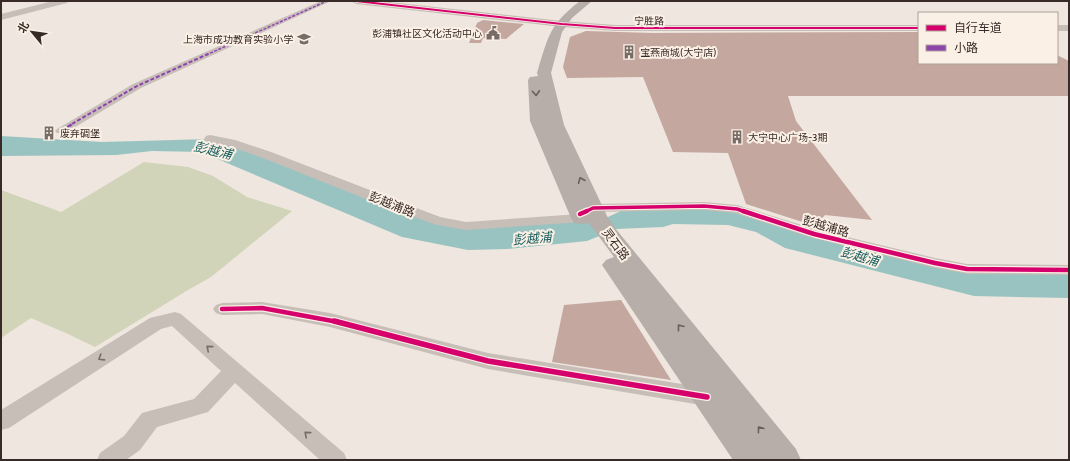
<svg xmlns="http://www.w3.org/2000/svg" width="1070" height="461" font-family="Cabin,'Noto Sans SC',sans-serif">
	<rect width="100%" height="100%" fill="#eee6df"/>
	<path fill="#d1d4b8" d="M144 162 188 167 213 176 247 197 292 211 211 277 188 290 95 347 68 334 31 318 1 338V190L61 212Z"/>
	<path fill="#99c3c0" d="M1 136 102 142 210 139 466 226 608 217 623 210 723 209 808 236 943 269 1069 273V298L974 296 785 248 756 232 728 225 673 224 663 227 616 229 587 241 507 249 468 250 402 237 201 152 152 151 116 155 1 156Z"/>
	<g fill="#c4a79f">
		<path d="M483 20 524 24 506 39 483 38 481 43H469L477 23Z"/>
		<path d="M586 31 652 33 919 32V63H1057V55L1069 61V96H788L796 121 872 220 825 215 815 226 746 204 728 153 673 152 643 77 567 78 563 67 570 37Z"/>
		<path d="M621 300 671 380 552 362 564 305Z"/>
	</g>
	<g fill="none" stroke-linecap="round" stroke-linejoin="round">
		<g fill="#c7beb8" fill-rule="evenodd">
			<path d="M321 1H331L141 88 65 133H57L55 131 57 129 133 84Z"/>
			<path d="M210 135 235 140 271 152 440 217 466 222 579 214 578 212 580 209 593 204 704 202 737 205 818 230 935 258 967 264 1069 265V275L967 274 935 268 809 237 735 213 704 210 596 212 588 216 589 218 587 221 582 222 466 230 437 225 391 209 263 158 228 146 206 142 204 139 206 136Z"/>
			<path d="M262 302 330 313 488 353 707 388 714 391 717 397 714 403 707 406 488 369 330 327 262 314 222 315 216 313 213 309 216 305 222 303Z"/>
			<path d="M175 312 181 314 344 453 347 460H320L235 383 208 412 157 427 140 450 126 460H97L100 453 124 436 142 413 194 399 221 371 172 326 161 329 9 428 1 430V410L150 318Z"/>
		</g>
		<g fill="#c7beb8" fill-rule="evenodd">
			<path d="M53 1H69L67 3 1 20V14Z"/>
			<path d="M351 1H381L562 21 615 25H919V31H615L562 27 356 4Z"/>
			<rect x="1057" y="25" width="12" height="6"/>
		</g>
		<path fill="#b7aea9" fill-rule="evenodd" d="M580 1H592L572 18 562 32 551 73 564 125 607 216 615 228 796 449 801 460H733L602 265 606 260 614 257 589 223 582 224 574 223 571 218 530 121 528 80 530 77 538 76 537 73C548 37 549 25 580 1Z"/>
		<path stroke="#8e44ad" stroke-width="1.5" stroke-dasharray="3 1.5" stroke-linecap="butt" d="M206 55 327 1"/>
		<path stroke="#8e44ad" stroke-width="2" stroke-dasharray="4 2" stroke-linecap="butt" d="M72 124 137 86 208 54"/>
		<path stroke="#8e44ad" stroke-width="2.5" stroke-dasharray="5 2.5" stroke-linecap="butt" d="M61 131 74 123"/>
		<g stroke="#fbf0e6" stroke-width="3.5">
			<path id="cycleway-far3" d="M356 1 562 24 615 28H919"/>
		</g>
		<g stroke="#fbf0e6" stroke-width="5.5">
			<path id="cycleway-far2" d="M585 212 593 208 704 206 737 209 746 212"/>
		</g>
		<g stroke="#fbf0e6" stroke-width="7">
			<g id="cycleway-far1">
				<path d="M743 211 814 234 935 263 967 269 1069 270"/>
				<path d="M580 214 587 211"/>
				<path d="M222 309 262 308 338 322"/>
			</g>
		</g>
		<g stroke="#fbf0e6" stroke-width="8">
			<path id="cycleway" d="M334 321 488 361 707 397"/>
		</g>
		<use href="#cycleway-far3" stroke="#d6006c" stroke-width="2"/>
		<use href="#cycleway-far2" stroke="#d6006c" stroke-width="3.5"/>
		<use href="#cycleway-far1" stroke="#d6006c" stroke-width="4.5"/>
		<use href="#cycleway" stroke="#d6006c" stroke-width="5.5"/>
	</g>
	<defs><path id="oneway-chevron" d="M-2-3.5L2.5 0L-2 3.5" fill="none" stroke-width="1.6" stroke-linecap="round" stroke-linejoin="round"/></defs>
	<g stroke="#6b5f5a">
		<use href="#oneway-chevron" transform="translate(536 93) rotate(86)"/>
		<use href="#oneway-chevron" transform="translate(581 180) rotate(-113)"/>
		<use href="#oneway-chevron" transform="translate(680 327) rotate(-128)"/>
		<use href="#oneway-chevron" transform="translate(760 429) rotate(-128)"/>
	</g>
	<g stroke="#786d68">
		<use href="#oneway-chevron" transform="translate(209 348) rotate(-139)"/>
		<use href="#oneway-chevron" transform="translate(101 358) rotate(148)"/>
		<use href="#oneway-chevron" transform="translate(307 434) rotate(-139)"/>
	</g>
	<defs>
		<g id="civic-bare" transform="scale(1.08)"><path d="M-.6-6.5H3V-4.5H.6V-3L4-1V1h2V6H-6V1h2V-1L-.6-3ZM-1.2 2.5V6h2.4V2.5Z" fill="#786c67" stroke="#fbf0e6" stroke-width="2.5" paint-order="stroke"/></g>
		<g id="school-bare" transform="scale(1.08)"><path d="M0-5L7-2L0 1L-7-2ZM-4 1L0 2.5L4 1V4Q0 6-4 4Z" fill="#786c67" stroke="#fbf0e6" stroke-width="2.5" paint-order="stroke"/></g>
		<g id="building-bare" transform="scale(1.08)"><path d="M-4-6H4V6H1V3H-1V6H-4ZM-2.5-4.3h1.7v1.8h-1.7ZM.8-4.3h1.7v1.8H.8ZM-2.5-1h1.7V.8h-1.7ZM.8-1h1.7V.8H.8Z" fill="#786c67" stroke="#fbf0e6" stroke-width="2.5" paint-order="stroke"/></g>
	</defs>
	<g fill-rule="evenodd">
		<use href="#civic-bare" x="493" y="33"/>
		<use href="#school-bare" x="304" y="39"/>
		<use href="#building-bare" x="629" y="52"/>
		<use href="#building-bare" x="49" y="133"/>
		<use href="#building-bare" x="737" y="137"/>
	</g>
	<g text-anchor="middle" dominant-baseline="central" stroke-width="4" stroke-linejoin="round" paint-order="stroke">
		<g font-size="10" fill="#382a26" stroke="#fbf0e6">
			<text transform="translate(649 21) rotate(1)">宁胜路</text>
		</g>
		<g font-size="10" fill="#382a26" stroke="#fbf0e6" text-anchor="start">
			<text x="482" y="33" text-anchor="end">彭浦镇社区文化活动中心</text>
			<text x="293" y="39" text-anchor="end">上海市成功教育实验小学</text>
			<text x="640" y="52">宝燕商城(大宁店)</text>
			<text x="60" y="133">废弃碉堡</text>
			<text x="748" y="137">大宁中心广场-3期</text>
		</g>
		<g font-size="12" fill="#382a26" stroke="#fbf0e6">
			<text transform="translate(392 204) rotate(22)">彭越浦路</text>
			<text transform="translate(826 226) rotate(16)">彭越浦路</text>
			<text transform="translate(616 244) rotate(53)">灵石路</text>
		</g>
		<g font-size="13" font-style="italic" fill="#175e5d" stroke="#fbf0e6">
			<text transform="translate(213 150) rotate(13)">彭越浦</text>
			<text transform="translate(532 238) rotate(-5)">彭越浦</text>
			<text transform="translate(860 256) rotate(16)">彭越浦</text>
		</g>
	</g>
	<rect width="1070" height="461" fill="none" stroke="#382a26" stroke-width="4"/>
	<rect x="918" y="12" width="140" height="52" fill="#fbf0e6" stroke="#ada199"/>
	<rect x="926" y="25" width="20" height="6" fill="#d6006c" stroke="#ada199"/>
	<text x="954" y="32" font-size="12" fill="#382a26">自行车道</text>
	<rect x="926" y="45" width="20" height="6" fill="#8e44ad" stroke="#ada199"/>
	<text x="954" y="52" font-size="12" fill="#382a26">小路</text>
	<g transform="translate(32 32) rotate(299)" stroke="#fbf0e6" stroke-width="3" paint-order="stroke">
	<path d="M0-3L7 15L0 10L-7 15Z" fill="#382a26"/>
	<text y="-6" font-size="11" font-weight="bold" text-anchor="middle" fill="#382a26">北</text>
	</g>
</svg>
